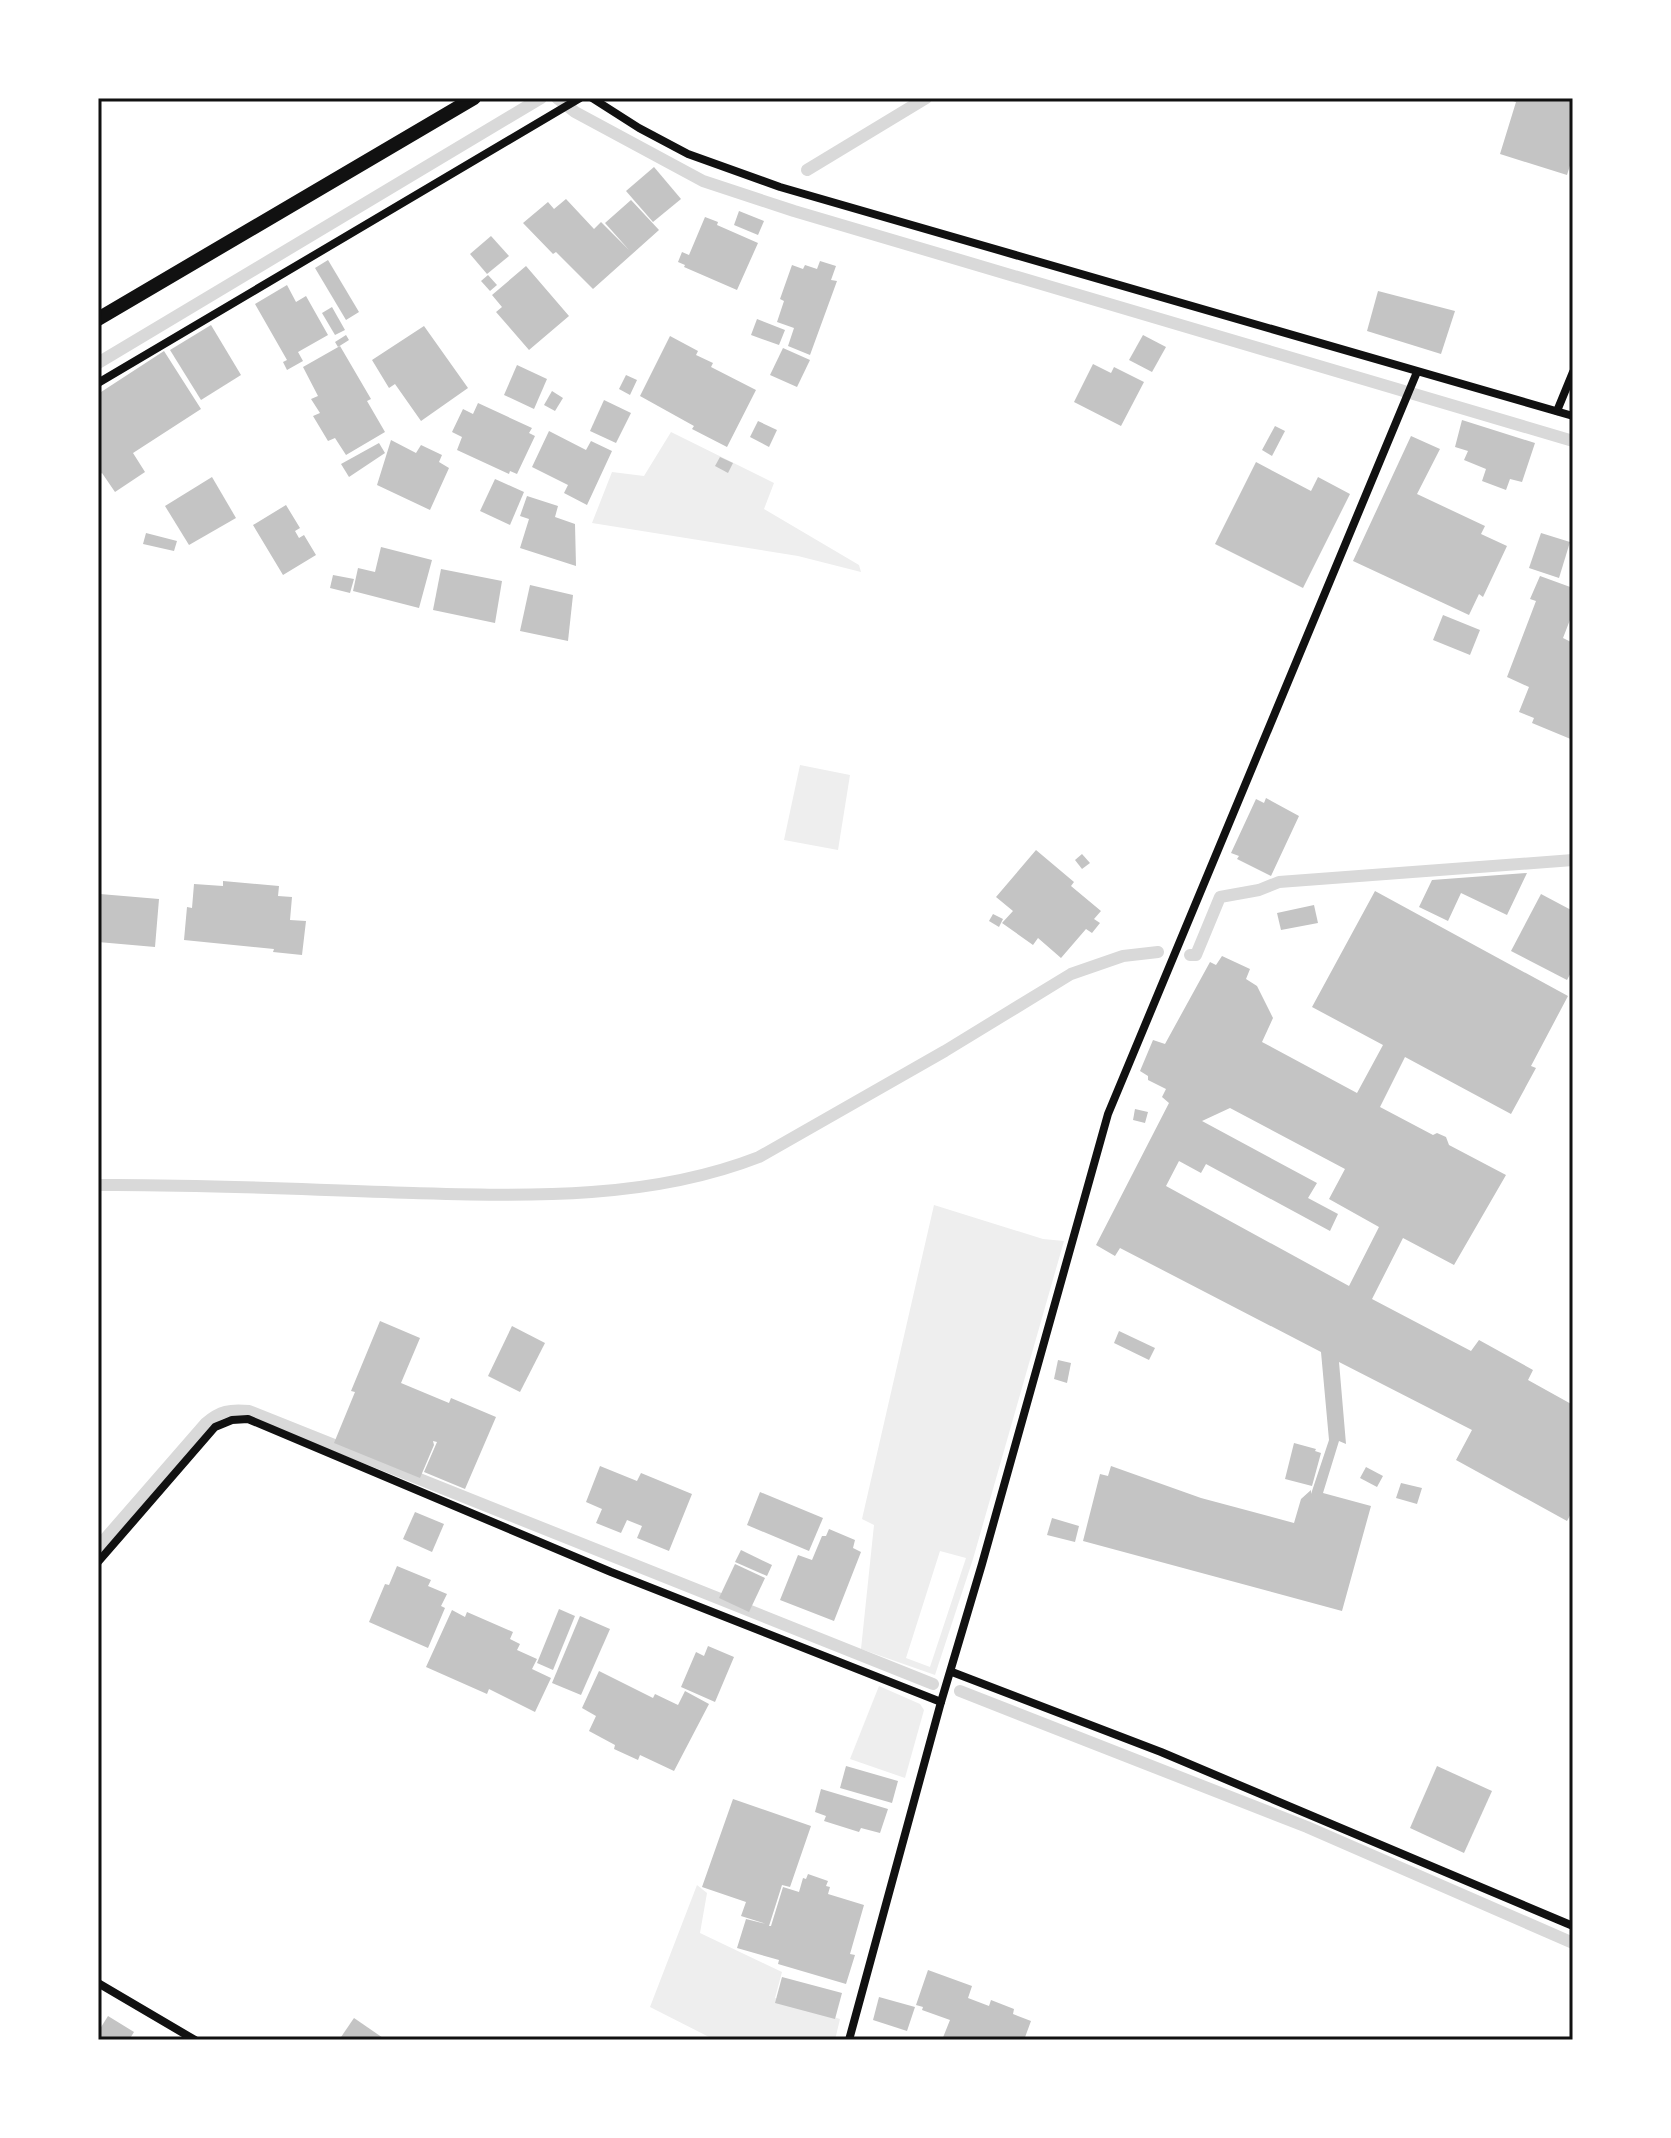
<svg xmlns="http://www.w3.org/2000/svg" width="1671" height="2138" font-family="'Libre Baskerville',serif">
	<rect width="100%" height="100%" fill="#fff"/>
	<g fill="#eee" fill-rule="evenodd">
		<path d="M671 432 774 483 764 509 859 565 861 572 798 556 592 523 612 472 644 476Z"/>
		<path d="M800 765 850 775 838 850 784 840Z"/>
		<path d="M934 1205 1043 1239 1064 1241 973 1559 935 1675 861 1649 874 1525 862 1519ZM940 1551 966 1558 930 1667 906 1658Z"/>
		<path d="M879 1686 920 1704 924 1710 905 1778 850 1759Z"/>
		<path d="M697 1885 707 1893 700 1933 782 1972 775 1998 840 2019 835 2040H715L650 2007Z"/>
	</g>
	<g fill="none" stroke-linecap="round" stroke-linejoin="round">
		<g stroke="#d9d9d9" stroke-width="12">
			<path d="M557 98 575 112 703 181 794 211 1573 441"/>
			<path d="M807 170 926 98"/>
			<path d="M98 363 541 98"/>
			<path d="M1190 955H1196L1220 897 1259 890 1279 882 1573 860"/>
			<path d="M98 1185C203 1184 308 1190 413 1193 529 1196 649 1200 759 1157L945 1051 1071 974 1123 956 1158 952"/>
			<path d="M98 1547 206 1423C220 1411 230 1409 249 1411L933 1684"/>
			<path d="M960 1691 1307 1827 1573 1943"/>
		</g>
	</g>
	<g fill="#c4c4c4" fill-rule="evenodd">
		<path d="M1504 98H1573V156L1567 175 1500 154 1516 102Z"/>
		<path d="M654 167 681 199 653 222 626 191Z"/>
		<path d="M566 199 594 229 601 222 629 250 605 223 631 200 659 230 593 289 556 252 553 254 523 223 548 202 554 209Z"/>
		<path d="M739 211 764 221 758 235 734 225Z"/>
		<path d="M705 217 718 222 717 225 758 243 737 290 684 267 685 265 678 262 682 252 689 255Z"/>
		<path d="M491 236 509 256 487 274 470 254Z"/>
		<path d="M328 260 359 312 346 320 315 268Z"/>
		<path d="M820 261 836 266 831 280 837 281 810 355 788 346 794 328 777 322 784 301 780 299 792 265 803 269 805 265 817 269Z"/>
		<path d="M526 266 569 316 529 350 496 312 502 307 492 295Z"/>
		<path d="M488 275 497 285 490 291 481 281Z"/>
		<path d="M287 285 296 302 306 296 328 335 298 352 303 361 287 370 283 362 287 360 255 304Z"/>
		<path d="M1378 291 1455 311 1441 354 1367 331Z"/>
		<path d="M332 307 345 330 335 335 322 313Z"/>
		<path d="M757 319 785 330 779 345 751 335Z"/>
		<path d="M211 325 241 375 201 400 170 350Z"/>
		<path d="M424 326 468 388 421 421 395 384 389 388 372 360Z"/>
		<path d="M346 335 349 340 338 347 335 342Z"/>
		<path d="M1143 335 1166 347 1152 372 1129 360Z"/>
		<path d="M670 336 698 351 696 355 713 363 711 367 756 390 727 447 692 429 694 426 640 396Z"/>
		<path d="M340 346 371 399 367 401 385 432 346 455 335 438 328 441 313 416 320 413 311 399 318 396 303 367Z"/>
		<path d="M783 348 810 360 797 387 770 375Z"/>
		<path d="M164 351 201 409 133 453 145 472 115 492 102 473 98 476V394Z"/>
		<path d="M1093 364 1111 373 1114 367 1144 382 1121 426 1074 402Z"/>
		<path d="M517 365 547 379 534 409 504 395Z"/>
		<path d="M626 375 637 380 630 395 619 389Z"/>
		<path d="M552 391 563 398 555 411 544 405Z"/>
		<path d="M604 400 631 413 616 443 590 431Z"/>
		<path d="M478 403 532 428 529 433 535 436 517 474 510 471 509 474 457 450 462 437 452 432 463 409 473 414Z"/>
		<path d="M1462 420 1535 443 1522 482 1510 479 1506 490 1482 481 1486 469 1464 460 1468 451 1455 447Z"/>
		<path d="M758 421 777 430 769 447 750 437Z"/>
		<path d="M1275 426 1285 431 1272 456 1262 450Z"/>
		<path d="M549 431 586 450 591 441 612 451 587 505 564 493 568 485 532 467Z"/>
		<path d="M1411 436 1440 449 1417 494 1485 526 1481 534 1507 546 1483 597 1479 594 1469 615 1353 561Z"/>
		<path d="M391 440 416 453 421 445 442 455 439 462 449 468 430 510 377 485Z"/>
		<path d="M379 443 385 453 349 477 341 464Z"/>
		<path d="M720 457 733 463 728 473 715 466Z"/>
		<path d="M1256 462 1311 491 1318 477 1350 494 1303 588 1215 544Z"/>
		<path d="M212 477 236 518 189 545 165 506Z"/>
		<path d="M495 479 524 492 510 525 480 511Z"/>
		<path d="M527 496 558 506 555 517 575 524 576 566 520 548 529 519 520 516Z"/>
		<path d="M286 505 300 528 295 531 299 538 304 535 316 555 283 575 253 525Z"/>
		<path d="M146 533 177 541 174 551 143 544Z"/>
		<path d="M1541 533 1570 542 1559 578 1529 568Z"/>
		<path d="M381 547 432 560 419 608 353 591 358 568 375 572Z"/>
		<path d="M441 569 502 581 495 623 433 610Z"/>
		<path d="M333 575 354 579 350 593 330 588Z"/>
		<path d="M1540 576 1573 588 1570 606 1573 612 1563 638 1573 643V740L1532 723 1534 718 1519 712 1529 687 1507 677 1536 601 1530 599Z"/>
		<path d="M530 585 573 595 568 641 520 631Z"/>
		<path d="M1443 615 1480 630 1470 655 1433 640Z"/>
		<path d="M1266 798 1299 816 1271 876 1237 859 1239 856 1231 853 1256 799 1264 803Z"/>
		<path d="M1036 850 1074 882 1071 886 1101 911 1094 919 1100 923 1092 933 1086 929 1061 958 1038 938 1033 945 1002 923 1013 911 996 897Z"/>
		<path d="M1082 854 1090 863 1082 869 1075 860Z"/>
		<path d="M1527 873 1507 915 1461 893 1448 921 1419 907 1432 880Z"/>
		<path d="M223 881 279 886 278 896 292 897 290 920 306 921 302 955 273 952 274 949 184 940 187 907 192 908 194 884 223 886Z"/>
		<path d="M1375 891 1568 996 1531 1066 1536 1068 1511 1114 1405 1057 1380 1107 1433 1135 1437 1133 1446 1137 1449 1145 1506 1175 1454 1265 1403 1238 1372 1299 1471 1351 1479 1340 1533 1370 1528 1380 1573 1405V1510L1567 1521 1456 1460 1472 1430 1339 1362 1346 1444 1339 1441 1323 1493 1371 1506 1342 1611 1083 1541 1100 1474 1108 1476 1111 1466 1201 1498 1294 1523 1301 1499 1311 1490V1494L1329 1440 1321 1352 1120 1248 1115 1256 1096 1245 1169 1103 1162 1097 1166 1089 1148 1080V1076L1140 1071 1153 1040 1165 1044 1210 962 1216 965 1222 956 1250 969 1246 979 1257 986 1273 1018 1262 1042 1357 1093 1383 1045 1312 1007ZM1230 1108 1345 1169 1329 1199 1379 1227 1349 1286 1166 1186 1179 1161 1201 1173 1206 1164 1330 1231 1338 1214 1308 1198 1317 1183 1202 1121Z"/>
		<path d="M100 894 159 899 155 947 98 942Z"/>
		<path d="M1541 894 1573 911V969L1567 980 1511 951Z"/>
		<path d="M1314 905 1318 923 1281 930 1277 913Z"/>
		<path d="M993 914 1003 919 999 927 989 921Z"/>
		<path d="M1135 1109 1148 1112 1145 1123 1133 1120Z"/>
		<path d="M380 1321 420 1338 401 1383 449 1403 451 1398 496 1417 465 1489 424 1472 437 1442 433 1441 434 1445 420 1478 334 1443 355 1392 351 1391Z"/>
		<path d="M512 1326 545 1343 520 1392 488 1376Z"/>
		<path d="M1119 1331 1155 1348 1149 1360 1114 1343Z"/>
		<path d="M1058 1360 1071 1363 1067 1383 1054 1379Z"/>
		<path d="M1294 1443 1316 1449 1315 1451 1321 1453 1312 1486 1285 1479Z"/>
		<path d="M600 1466 637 1481 641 1473 692 1494 669 1551 637 1538 642 1526 627 1520 621 1533 596 1523 602 1509 586 1502Z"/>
		<path d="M1366 1467 1383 1476 1377 1487 1360 1478Z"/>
		<path d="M1401 1483 1422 1488 1417 1504 1396 1498Z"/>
		<path d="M760 1492 823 1518 809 1551 747 1525Z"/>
		<path d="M415 1512 444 1524 432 1552 403 1539Z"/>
		<path d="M1052 1518 1079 1526 1075 1542 1047 1535Z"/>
		<path d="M829 1529 855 1540 853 1548 861 1552 834 1621 780 1600 798 1555 812 1560 822 1536H826Z"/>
		<path d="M741 1550 772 1565 767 1576 735 1562Z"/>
		<path d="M735 1564 765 1578 749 1612 719 1598Z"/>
		<path d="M397 1566 431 1580 428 1586 447 1594 441 1606 445 1608 428 1648 369 1622 385 1584 389 1585Z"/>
		<path d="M559 1609 575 1616 553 1670 537 1663Z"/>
		<path d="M452 1610 465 1617 467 1612 513 1632 510 1639 520 1644 517 1650 537 1659 532 1669 551 1678 535 1712 489 1689 487 1694 426 1667Z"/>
		<path d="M580 1616 610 1629 581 1695 552 1683Z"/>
		<path d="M708 1646 734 1657 715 1702 681 1687 696 1652 704 1656Z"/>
		<path d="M599 1671 653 1698 655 1694 678 1705 685 1691 709 1704 674 1771 640 1755 638 1760 614 1749 615 1745 589 1731 596 1716 582 1708Z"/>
		<path d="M846 1766 898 1781 892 1803 840 1788Z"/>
		<path d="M1437 1766 1492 1791 1464 1853 1410 1828Z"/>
		<path d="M821 1789 888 1809 880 1833 861 1828 859 1832 824 1821 826 1816 815 1812Z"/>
		<path d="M733 1799 811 1826 790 1887 782 1885 769 1926H771L783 1887 799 1892 803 1878 806 1879 808 1874 828 1881 826 1886 830 1887 828 1894 864 1905 850 1954 855 1955 846 1984 778 1964 779 1960 737 1948 746 1919 766 1924 741 1916 746 1902 702 1887Z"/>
		<path d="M928 1970 972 1986 968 1998 989 2006 991 2000 1014 2009 1013 2014 1031 2021 1024 2040H942L950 2020 922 2010 923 2007 916 2005Z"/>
		<path d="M782 1977 842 1993 835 2019 775 2003Z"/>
		<path d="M879 1997 915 2007 907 2031 873 2020Z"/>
		<path d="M108 2016 134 2032 129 2040H98V2032Z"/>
		<path d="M354 2018 386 2040H339Z"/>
	</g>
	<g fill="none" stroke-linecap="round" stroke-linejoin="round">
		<g stroke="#111" stroke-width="8">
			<path d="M592 98 639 128 688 154 780 187 1573 416"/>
			<path d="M98 383 580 98"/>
			<path d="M1557 411 1573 372"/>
			<path d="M98 1562 215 1427 232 1420 248 1419 611 1572 941 1702"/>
			<path d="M952 1672 1161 1752 1573 1926"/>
			<path d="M98 1983 195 2040"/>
			<path d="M849 2040 941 1702 982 1564 1108 1114 1417 372"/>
		</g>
		<path stroke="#111" stroke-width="14" d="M98 319 474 98"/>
	</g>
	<rect width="1671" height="2138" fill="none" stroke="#ffffff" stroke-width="200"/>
	<rect x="100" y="100" width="1471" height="1938" fill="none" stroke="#111" stroke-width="3"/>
</svg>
